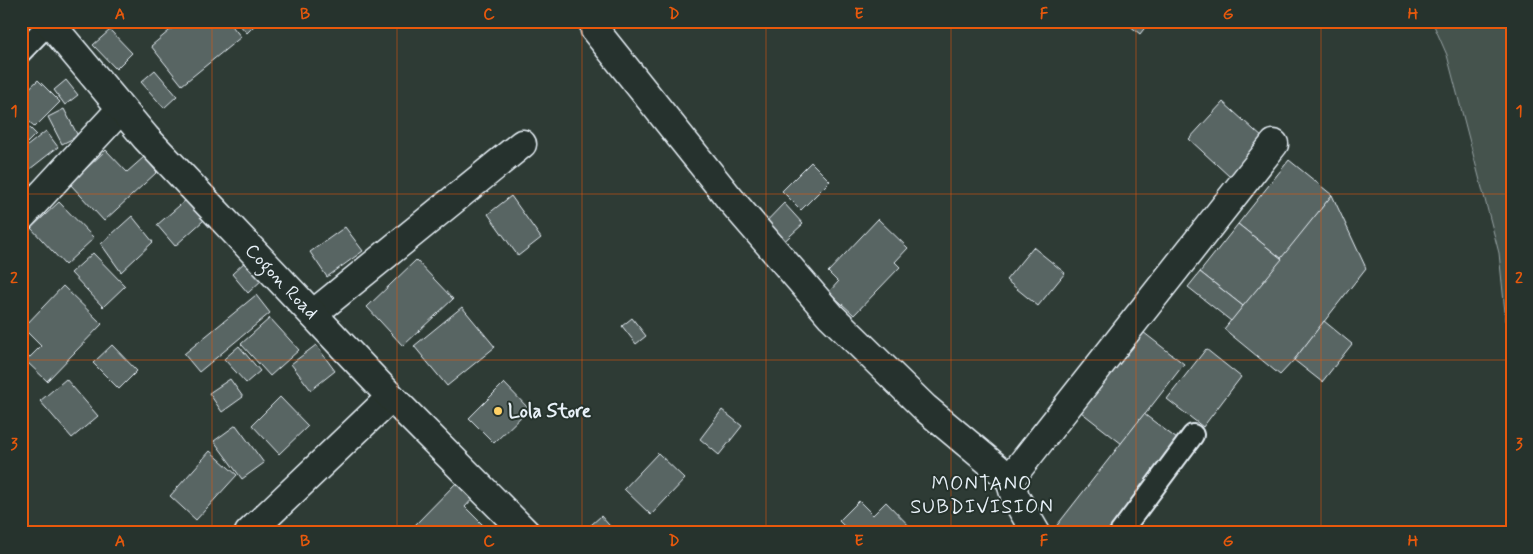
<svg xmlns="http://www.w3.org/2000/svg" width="1533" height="554" font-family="Mynerve,sans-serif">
	<rect width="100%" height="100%" fill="#2e3b35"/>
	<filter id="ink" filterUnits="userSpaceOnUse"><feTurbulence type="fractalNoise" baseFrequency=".02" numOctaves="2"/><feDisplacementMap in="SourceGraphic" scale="10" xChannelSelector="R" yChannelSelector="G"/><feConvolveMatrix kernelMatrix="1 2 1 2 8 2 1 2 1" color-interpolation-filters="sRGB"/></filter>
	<g filter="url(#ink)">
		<path fill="#45524e" stroke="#96a2a3" d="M1432 21H1512V382L1499 253 1447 55Z"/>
		<g fill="#596563" stroke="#e8f1f8">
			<path d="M181 21H228L241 37 182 85 151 46Z"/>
			<path d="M236 21H259L247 33Z"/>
			<path d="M1124 21H1150L1140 34Z"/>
			<path d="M21 27 31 38 21 47Z"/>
			<path d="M110 30 132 53 116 69 93 45Z"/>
			<path d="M155 70 177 96 164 108 141 82Z"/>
			<path d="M38 80 60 102 35 127 21 114V96Z"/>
			<path d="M66 80 78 95 65 105 54 90Z"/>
			<path d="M1223 102 1264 139 1230 177 1189 139Z"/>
			<path d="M64 109 78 136 62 144 48 117Z"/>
			<path d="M21 119 36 134 21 149Z"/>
			<path d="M46 131 58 147 30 169 21 158V151Z"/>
			<path d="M106 150 127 172 144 157 157 172 104 221 70 184Z"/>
			<path d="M1289 160 1332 195 1282 259 1238 224Z"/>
			<path d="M811 162 830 181 801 210 782 191Z"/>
			<path d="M1332 195 1366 268 1294 360 1280 375 1224 329Z"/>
			<path d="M511 196 541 238 518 256 488 214Z"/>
			<path d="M187 199 204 220 175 246 157 225Z"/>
			<path d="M59 202 94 238 65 265 31 228Z"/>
			<path d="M784 203 803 224 778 247 760 228Z"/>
			<path d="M132 216 153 242 121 272 101 244Z"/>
			<path d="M878 219 908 248 895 262 900 267 854 315 829 292 838 282 828 272Z"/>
			<path d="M1238 224 1282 259 1243 306 1200 272Z"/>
			<path d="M345 227 363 251 327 277 310 252Z"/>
			<path d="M1033 247 1065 273 1038 306 1006 280Z"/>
			<path d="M93 253 125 286 103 307 71 273Z"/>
			<path d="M248 259 265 277 248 293 232 274Z"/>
			<path d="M416 260 453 299 403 346 367 307Z"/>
			<path d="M1200 272 1243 306 1231 321 1188 287Z"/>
			<path d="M63 286 102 324 47 381 26 361 41 346 23 328Z"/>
			<path d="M256 295 270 313 199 372 184 354Z"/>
			<path d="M462 307 495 347 447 386 414 346Z"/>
			<path d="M270 318 299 350 270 376 241 344Z"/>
			<path d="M632 318 646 336 636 344 622 326Z"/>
			<path d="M1324 321 1352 344 1322 382 1294 360Z"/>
			<path d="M1143 332 1184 364 1122 444 1081 412Z"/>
			<path d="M112 345 137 371 119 389 93 363Z"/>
			<path d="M316 345 335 371 311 390 291 364Z"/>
			<path d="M239 346 260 371 246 383 224 359Z"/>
			<path d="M1206 349 1241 377 1203 427 1167 399Z"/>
			<path d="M21 356 26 361 21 366Z"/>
			<path d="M66 379 98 416 72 438 40 401Z"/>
			<path d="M230 379 243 397 222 412 209 393Z"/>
			<path d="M504 383 529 409 494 443 469 418Z"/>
			<path d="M280 397 308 426 279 454 252 425Z"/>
			<path d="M722 410 742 426 719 455 700 439Z"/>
			<path d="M1144 414 1181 442 1107 533H1051Z"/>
			<path d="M236 425 264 463 242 479 214 441Z"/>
			<path d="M210 451 237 475 196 520 170 496Z"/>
			<path d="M658 453 685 479 651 515 624 489Z"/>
			<path d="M459 480 475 496 465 507 486 528 481 533H423L415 525Z"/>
			<path d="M859 501 873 515 886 502 916 533H851L839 521Z"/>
			<path d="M601 516 616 533H582Z"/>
		</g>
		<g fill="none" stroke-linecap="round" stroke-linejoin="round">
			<g stroke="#e8f1f8" stroke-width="24">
				<g id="service">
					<path d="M21 52 49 23"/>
					<path d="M1120 533 1193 435"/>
				</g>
			</g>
			<g stroke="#e8f1f8" stroke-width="31">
				<g id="minor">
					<path d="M595 30 730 199 831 316 925 408 1010 479"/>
					<path d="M21 217 121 109"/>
					<path d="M313 314 522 144"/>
					<path d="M249 533 391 397"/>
					<path d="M1036 533 1015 497 1010 479 1274 144"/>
				</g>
			</g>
			<g stroke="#e8f1f8" stroke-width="31">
				<g id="tertiary">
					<path id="s1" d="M48 21 146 138 391 397 526 533"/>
				</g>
			</g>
			<use href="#service" stroke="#26332d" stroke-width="20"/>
			<use href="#minor" stroke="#26332d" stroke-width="28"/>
			<use href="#tertiary" stroke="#26332d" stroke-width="28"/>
		</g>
	</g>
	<path fill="none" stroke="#e8590c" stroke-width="1" stroke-opacity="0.55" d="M212 21V533M397 21V533M582 21V533M766 21V533M951 21V533M1136 21V533M1321 21V533M21 194H1512M21 360H1512"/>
	<circle fill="#ffd166" stroke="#26332d" stroke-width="2" cx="498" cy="411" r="5"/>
	<g text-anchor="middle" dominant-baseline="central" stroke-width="4" stroke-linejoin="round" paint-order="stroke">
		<g font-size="19" fill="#e8f1f8" stroke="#26332d">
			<text stroke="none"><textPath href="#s1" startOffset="350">Cogon Road</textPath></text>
		</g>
		<g font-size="19" font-weight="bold" fill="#e8f1f8" stroke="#26332d" text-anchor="start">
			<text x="508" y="411">Lola Store</text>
		</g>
		<g font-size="20" letter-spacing="1" fill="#e8f1f8" stroke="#26332d">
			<text x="982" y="484">MONTANO<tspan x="982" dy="23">SUBDIVISION</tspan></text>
		</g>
	</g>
	<rect width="1533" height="554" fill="none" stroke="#26332d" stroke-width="55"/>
	<rect x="28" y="28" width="1478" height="498" fill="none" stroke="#e8590c" stroke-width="2"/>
	<g font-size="16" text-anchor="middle" font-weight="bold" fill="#e8590c">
		<text x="120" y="19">A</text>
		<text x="305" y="19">B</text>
		<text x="489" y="19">C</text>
		<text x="674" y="19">D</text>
		<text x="859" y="19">E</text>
		<text x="1044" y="19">F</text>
		<text x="1228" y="19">G</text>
		<text x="1413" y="19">H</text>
		<text x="14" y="116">1</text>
		<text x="1519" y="116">1</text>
		<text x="14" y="283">2</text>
		<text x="1519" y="283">2</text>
		<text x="14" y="449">3</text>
		<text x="1519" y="449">3</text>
		<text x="120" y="546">A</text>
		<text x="305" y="546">B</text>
		<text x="489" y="546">C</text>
		<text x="674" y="546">D</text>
		<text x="859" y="546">E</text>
		<text x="1044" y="546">F</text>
		<text x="1228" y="546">G</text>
		<text x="1413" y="546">H</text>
	</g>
</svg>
